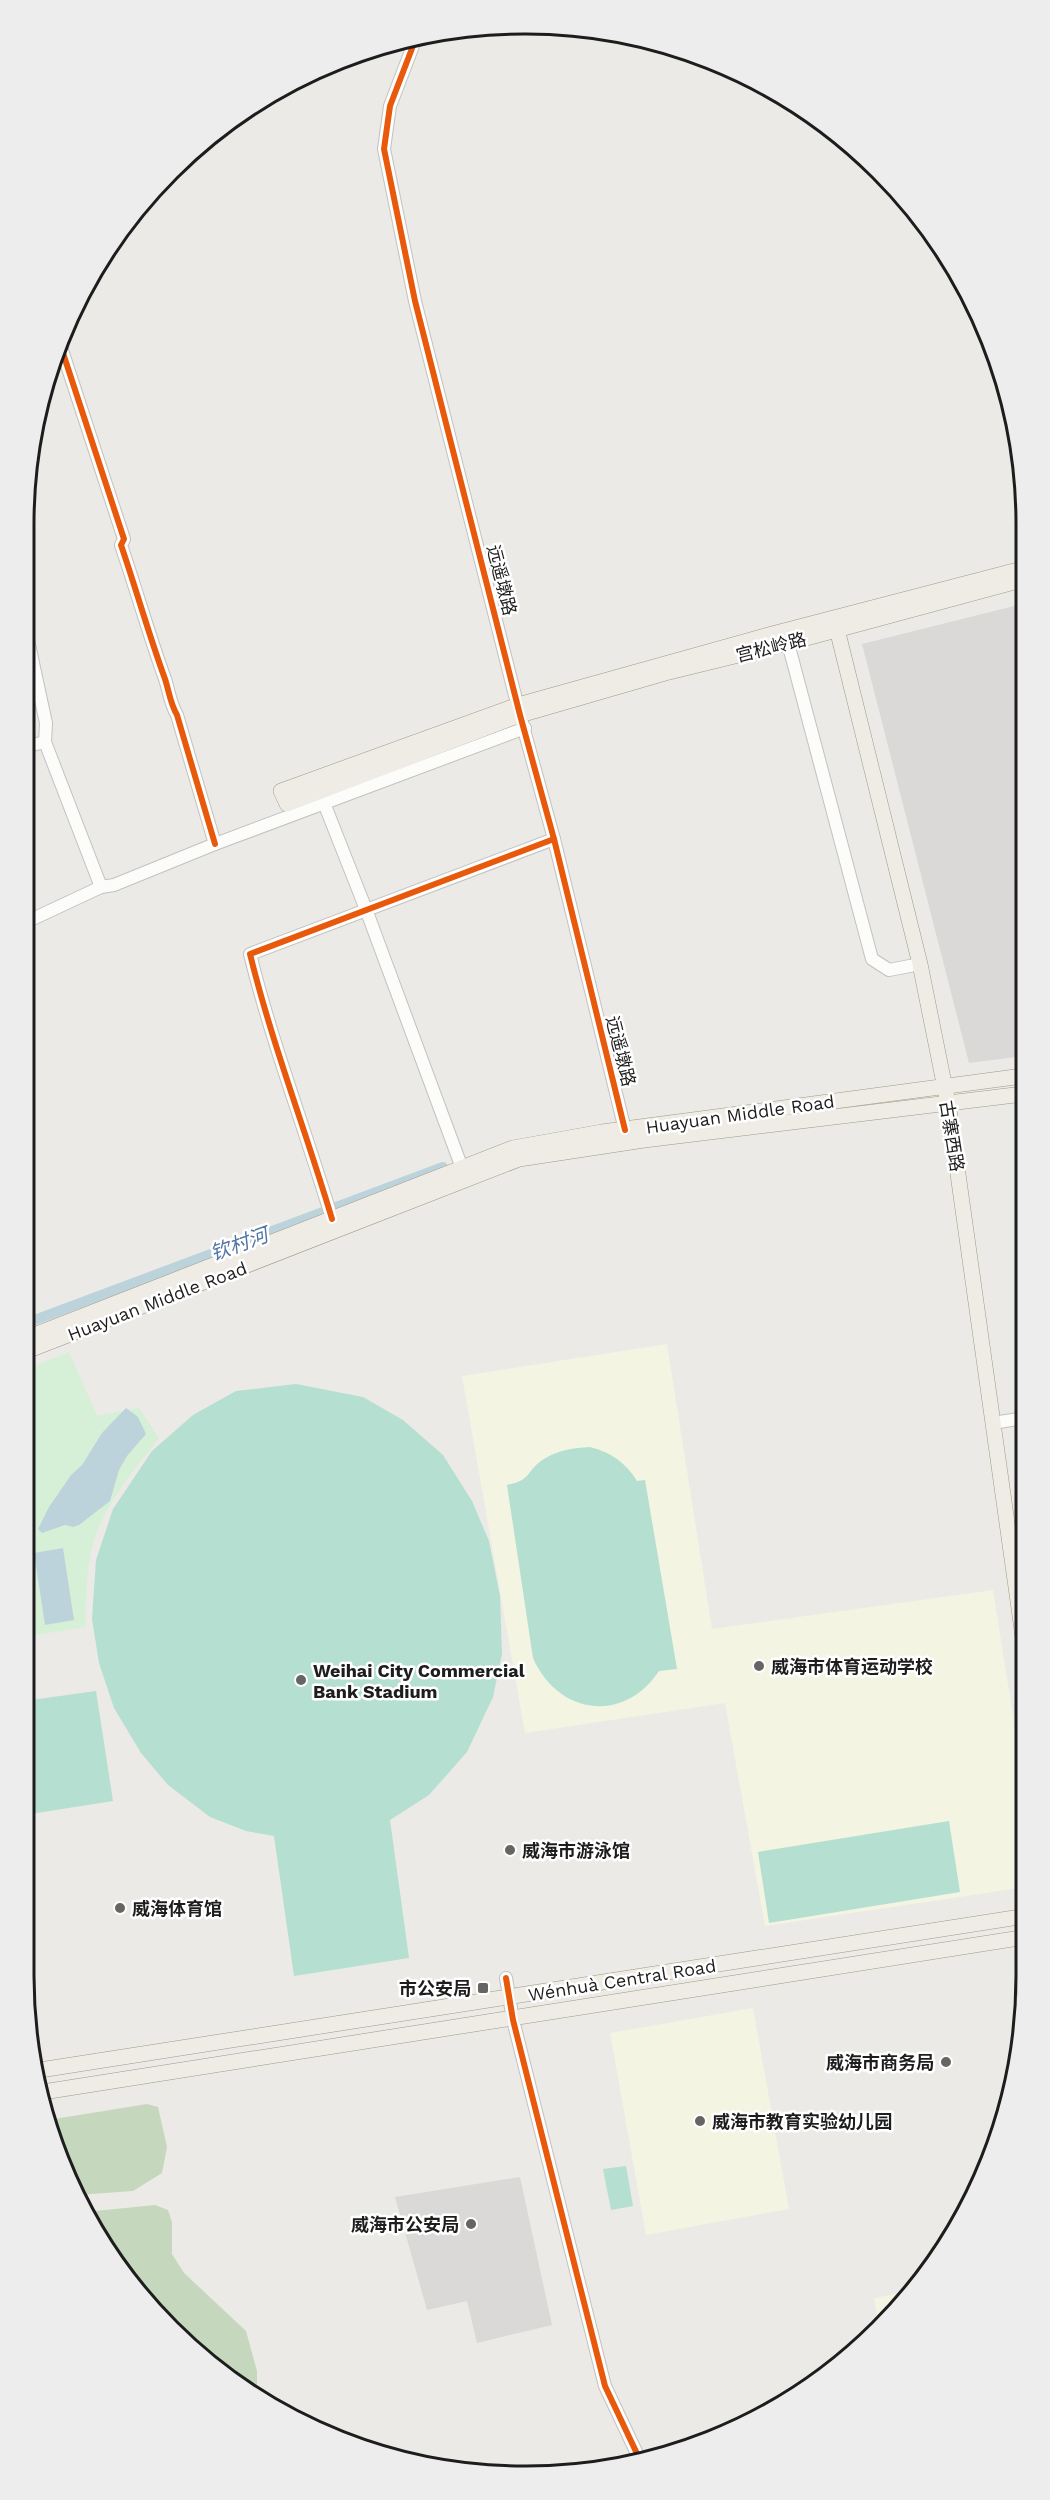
<svg xmlns="http://www.w3.org/2000/svg" width="1050" height="2500" font-family="'Work Sans','Noto Sans SC',sans-serif">
	<rect width="100%" height="100%" fill="#ebeae6"/>
	<g fill="#dad9d7">
		<path d="M1022 604 1023 1056 969 1063 862 644Z"/>
		<path d="M520 2177 552 2325 477 2343 467 2301 427 2310 395 2197Z"/>
	</g>
	<g fill="#f3f4e2">
		<path d="M667 1344 712 1629 993 1590 1025 1791 1026 1887 765 1926 725 1703 525 1733 462 1376Z"/>
		<path d="M753 2008 789 2209 646 2235 610 2033Z"/>
		<path d="M912 2291 879 2327 874 2298Z"/>
	</g>
	<g fill="#c5d8bd">
		<path d="M147 2104 158 2107 167 2147 162 2173 133 2191 77 2195 51 2136 48 2120Z"/>
		<path d="M155 2205 168 2210 172 2222V2254L184 2273 246 2331 257 2371V2385L253 2391 148 2305 91 2225 85 2212Z"/>
	</g>
	<path fill="#d6f0d7" d="M69 1352 97 1416 139 1408 159 1438C131 1474 98 1511 90 1557 86 1580 86 1604 85 1627L24 1637V1370Z"/>
	<g fill="#b5dfd0">
		<path d="M296 1384 363 1397 403 1420 443 1455 472 1501 489 1541 500 1596 502 1654 493 1697 467 1752 429 1795 390 1820 409 1958 294 1976 274 1836 246 1831 210 1817 168 1785 141 1753 114 1708 99 1663 92 1619 96 1560 113 1509 152 1451 193 1415 236 1391Z"/>
		<path d="M590 1447C611 1452 626 1463 637 1481L645 1480 677 1669 659 1671C624 1724 558 1715 533 1658L507 1485C533 1480 526 1470 544 1459 558 1450 574 1448 590 1447Z"/>
		<path d="M96 1691 113 1801 24 1815V1701Z"/>
		<path d="M949 1821 960 1892 769 1923 758 1852Z"/>
		<path d="M626 2166 633 2206 611 2210 603 2169Z"/>
	</g>
	<g fill="#bcd3dc">
		<path d="M126 1408 138 1417 146 1434 127 1456 119 1470 110 1501 79 1525 73 1527 65 1525 42 1533 38 1529 49 1507 71 1475 82 1465 102 1433Z"/>
		<path d="M63 1548 74 1620 45 1625 34 1553Z"/>
	</g>
	<g fill="none" stroke-linecap="round" stroke-linejoin="round">
		<path stroke="#bcd3dc" stroke-width="10" d="M24 1324 443 1167"/>
		<g stroke="#c2c2c0" stroke-width="14">
			<g id="minor">
				<path d="M416 38 390 106 384 149 415 301 520 715 554 839 625 1130"/>
				<path d="M60 344 124 539 121 545C136 589 149 635 165 679 169 691 170 703 177 715L215 844"/>
				<path d="M24 601 28 640 46 723 45 742 101 887"/>
				<path d="M788 643 872 959 889 970 920 964"/>
				<path d="M24 747 45 742"/>
				<path d="M324 803 367 912 462 1168"/>
				<path d="M24 923 101 887 114 885 215 844 525 728"/>
				<path d="M332 1219C306 1131 272 1044 250 954L554 839"/>
				<path d="M993 1423 1024 1418"/>
				<path d="M506 1978 513 2020 605 2386 640 2460"/>
			</g>
		</g>
		<g stroke="#9f9985" stroke-width="16">
			<g id="major">
				<path d="M1022 569 776 633 518 705 281 791 287 804 520 715 665 673 788 643 1022 580"/>
				<path d="M837 629 920 964 948 1103 1025 1651"/>
				<path d="M24 1339 513 1148 602 1132 1023 1076"/>
				<path d="M24 1352 519 1159 644 1140 1023 1094"/>
				<path d="M40 2070 1026 1916"/>
				<path d="M43 2092 1026 1937"/>
			</g>
		</g>
		<use href="#minor" stroke="#fcfcfb" stroke-width="12"/>
		<use href="#major" stroke="#efece5" stroke-width="15"/>
		<g stroke="#fff" stroke-width="10">
			<g id="cycleway">
				<path d="M416 38 390 106 384 149 415 301 520 715 554 839 625 1130"/>
				<path d="M60 344 124 539 121 545C136 589 149 635 165 679 169 691 170 703 177 715L215 844"/>
				<path d="M332 1219C306 1131 272 1044 250 954L554 839"/>
				<path d="M506 1978 513 2020 605 2386 640 2460"/>
			</g>
		</g>
		<use href="#cycleway" stroke="#e8590c" stroke-width="6"/>
	</g>
	<g fill="#656563" stroke="#fff" stroke-width="2">
		<circle cx="759" cy="1666" r="6"/>
		<circle cx="301" cy="1680" r="6"/>
		<circle cx="510" cy="1850" r="6"/>
		<circle cx="120" cy="1908" r="6"/>
		<rect x="477" y="1982" width="12" height="12" rx="3"/>
		<circle cx="946" cy="2062" r="6"/>
		<circle cx="700" cy="2121" r="6"/>
		<circle cx="471" cy="2224" r="6"/>
	</g>
	<g text-anchor="middle" dominant-baseline="central" stroke-width="5" stroke-linejoin="round" paint-order="stroke">
		<g font-size="18" fill="#1d1d1d" stroke="#fff">
			<text transform="translate(502 580) rotate(76)">远遥墩路</text>
			<text transform="translate(771 647) rotate(-14)">宫松岭路</text>
			<text transform="translate(621 1051) rotate(76)">远遥墩路</text>
			<text transform="translate(740 1114) rotate(-8)">Huayuan Middle Road</text>
			<text transform="translate(952 1136) rotate(81)">古寨西路</text>
			<text transform="translate(157 1301) rotate(-21)">Huayuan Middle Road</text>
			<text transform="translate(622 1980) rotate(-9)">Wénhuà Central Road</text>
		</g>
		<g font-size="18" font-weight="bold" fill="#1d1d1d" stroke="#fff" text-anchor="start">
			<text x="771" y="1666">威海市体育运动学校</text>
			<text x="313" y="1670">Weihai City Commercial<tspan x="313" dy="21">Bank Stadium</tspan></text>
			<text x="522" y="1850">威海市游泳馆</text>
			<text x="132" y="1908">威海体育馆</text>
			<text x="471" y="1988" text-anchor="end">市公安局</text>
			<text x="934" y="2062" text-anchor="end">威海市商务局</text>
			<text x="712" y="2121">威海市教育实验幼儿园</text>
			<text x="459" y="2224" text-anchor="end">威海市公安局</text>
		</g>
		<g font-size="20" font-style="italic" fill="#5275a4" stroke="#fff">
			<text transform="translate(239 1244) rotate(-20)">钦村河</text>
		</g>
	</g>
	<path d="M0 0H1050V2500H0ZM524 34H526A490 490 0 0 1 1016 524V1976A490 490 0 0 1 526 2466H524A490 490 0 0 1 34 1976V524A490 490 0 0 1 524 34Z" fill="#ededed" fill-rule="evenodd"/>
	<path fill="none" stroke="#1d1d1d" stroke-width="3" d="M524 34H526A490 490 0 0 1 1016 524V1976A490 490 0 0 1 526 2466H524A490 490 0 0 1 34 1976V524A490 490 0 0 1 524 34Z"/>
</svg>
